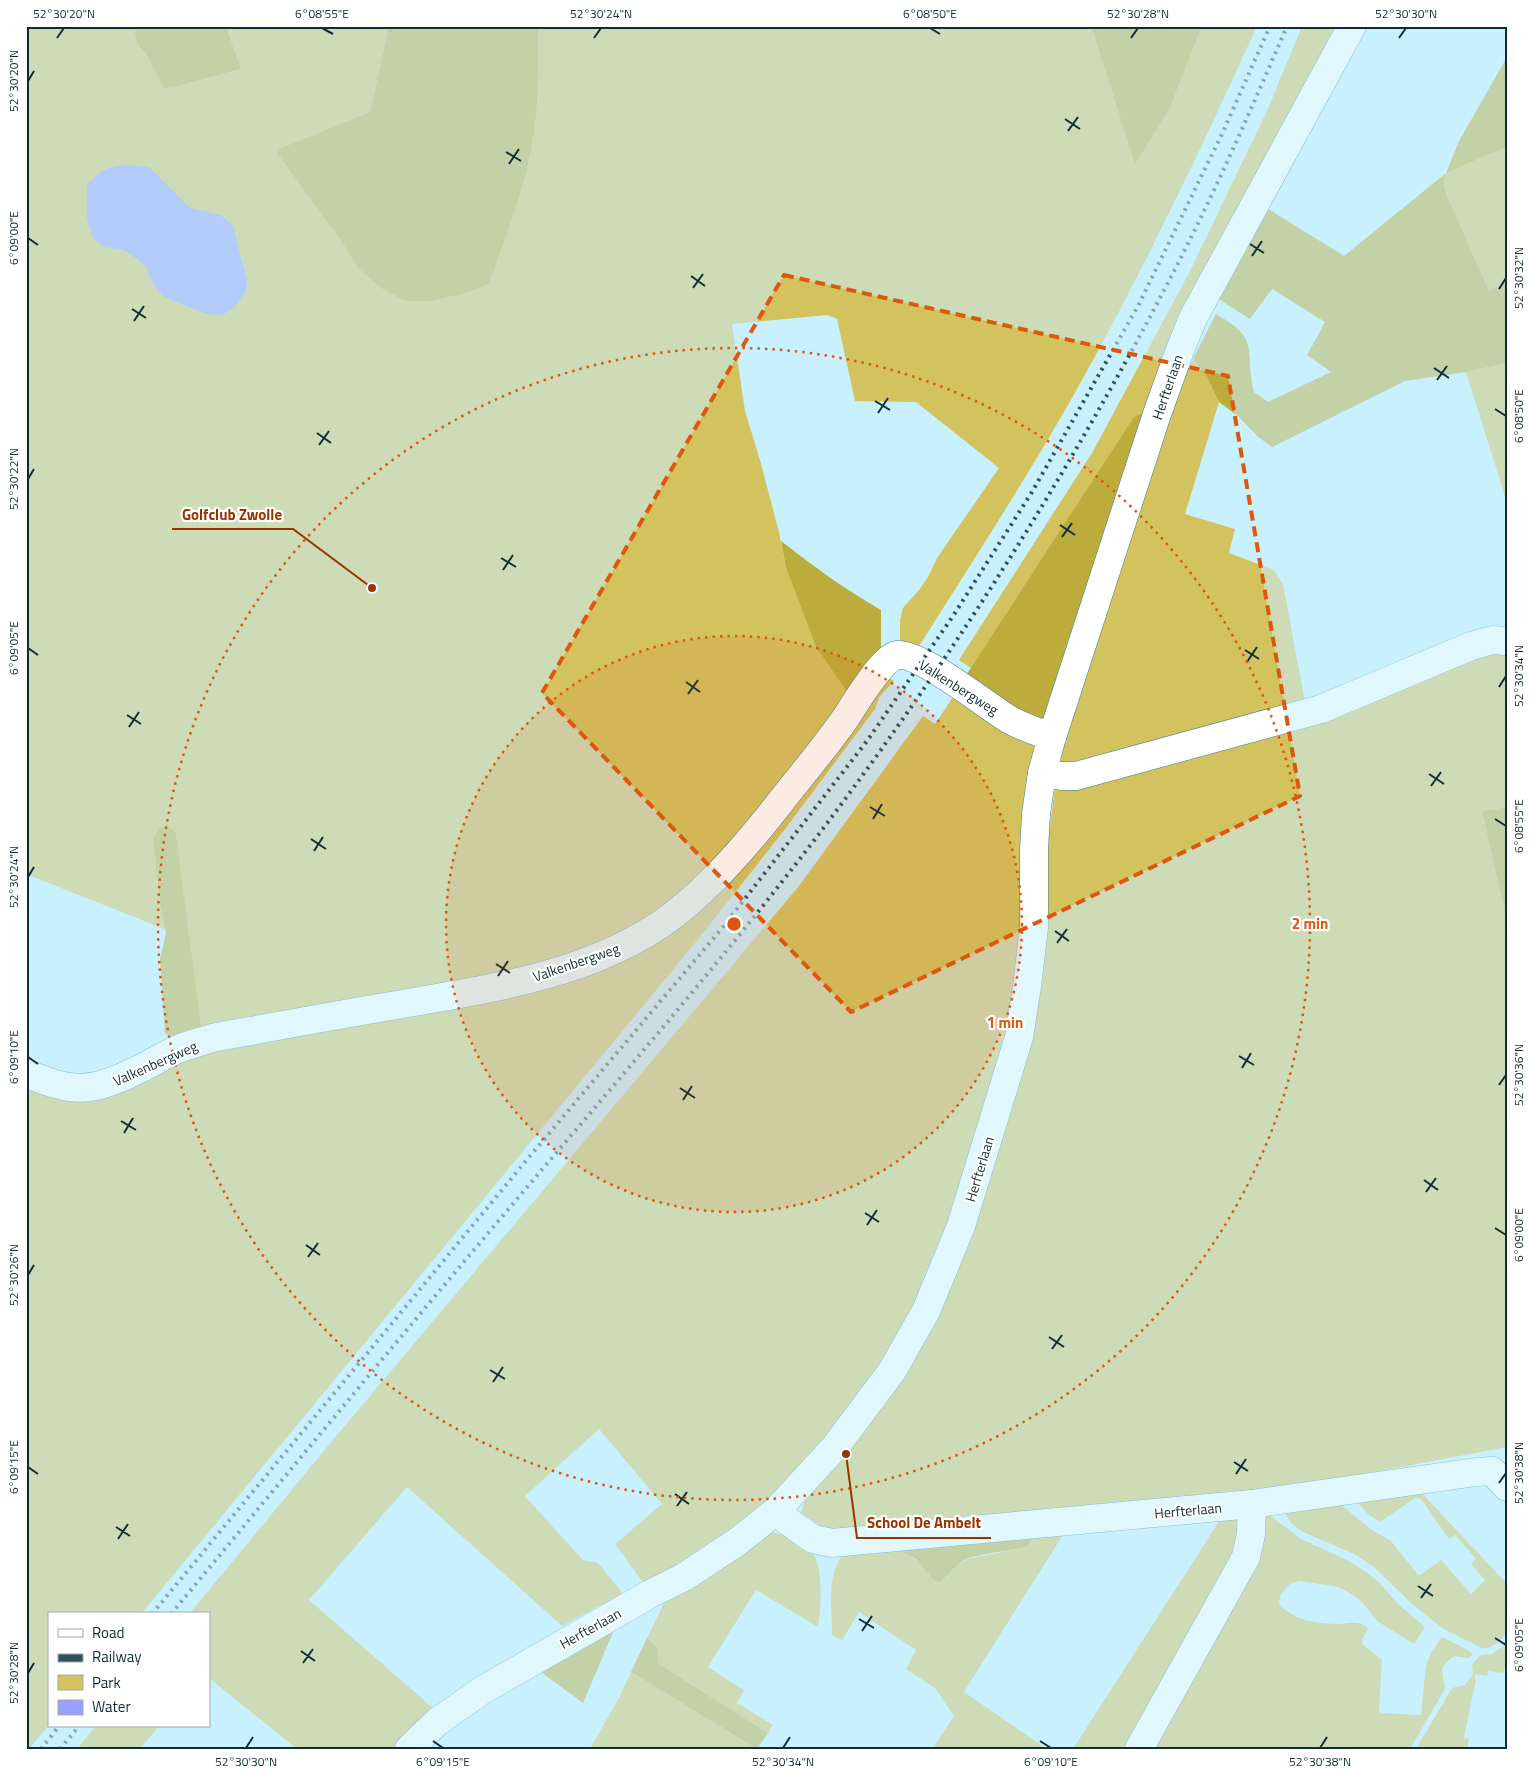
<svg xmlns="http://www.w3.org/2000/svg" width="1533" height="1775" font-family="'Titillium Web',sans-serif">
	<rect width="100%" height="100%" fill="#c9f0fe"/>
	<g fill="#d2c35f">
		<path d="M26 26H142L175 87 241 69 226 26H389L370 112 281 148 360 269 381 288 466 293 489 284C507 233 529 180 535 126 539 93 538 59 538 26H1091L1135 163 1170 108 1202 26H1257C1204 143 1149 259 1087 371 1035 466 975 557 918 648L904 644 900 640V620L903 608 919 590 928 577 937 558 999 468 916 402 855 401 837 319 827 315 732 324 745 411 760 460 779 532 786 568 816 647 851 698 823 738 675 906 564 962 199 1034 172 932 26 874Z"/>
		<path d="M1302 26H1343L1150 410 1020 594 971 668 959 660 1092 453 1189 273 1267 111Z"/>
		<path d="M1507 147V282L1489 291 1446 193 1444 184 1446 173Z"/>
		<path d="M1193 359 1207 377 1219 402 1185 514 1235 529 1229 553 1274 570 1283 584 1305 702 1059 766 1062 744 1177 392Z"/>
		<path d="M1507 363V503L1466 372Z"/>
		<path d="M1492 650 1507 653V807L1482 811 1507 923V1447L1369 1473 1267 1489 1192 1497 901 1522 840 1531 823 1527 801 1513 806 1496 948 1292 1042 885 1055 788Z"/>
		<path d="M883 674 894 681 879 697 875 709 785 829 700 937 141 1614H49V1725L29 1749H26V1080L32 1083 164 1063 636 946Z"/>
		<path d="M957 691 1037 747 1018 992 974 1159 908 1325 850 1412 754 1515 651 1583 642 1581 615 1544 662 1504 599 1429 525 1496 583 1560 598 1563 625 1596 599 1606 562 1626 407 1487 309 1600 433 1708 392 1749H297L209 1678V1614H189L333 1440 799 886 923 716 935 724Z"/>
		<path d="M1417 1488 1507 1584V1633L1496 1644 1488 1648H1482L1442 1628 1410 1602 1374 1567 1354 1554 1303 1532 1291 1523 1284 1512 1335 1500 1372 1530 1391 1541 1419 1576 1441 1560 1471 1594 1485 1580 1471 1564 1476 1559 1455 1535 1449 1539 1421 1499 1415 1498 1380 1522 1368 1514 1358 1502Z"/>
		<path d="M1268 1514 1301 1539 1349 1561 1366 1572 1380 1583 1397 1603 1425 1627 1414 1644 1377 1621 1363 1603 1353 1595 1339 1587 1299 1581 1290 1584 1284 1590 1280 1596 1279 1604C1294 1621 1319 1624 1340 1624 1349 1623 1359 1621 1367 1627L1368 1629 1362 1640 1363 1645 1382 1660 1379 1711 1382 1713 1419 1715 1421 1714 1426 1666 1431 1653 1442 1637 1468 1650 1473 1654 1469 1658 1454 1656C1437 1669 1443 1672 1445 1689L1410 1749H1150L1262 1516Z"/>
		<path d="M1223 1515 1240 1516 1246 1532 1133 1749H1073Z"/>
		<path d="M1068 1527 964 1692 1047 1749H932L954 1716 935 1688 906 1669 916 1650 859 1612 842 1640 832 1635C832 1608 826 1576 843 1554L891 1545C910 1555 927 1568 946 1578L957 1566 967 1559 1027 1547 1039 1528Z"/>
		<path d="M770 1532C782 1533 802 1541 810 1549 824 1564 821 1607 818 1627L756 1590 708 1667 744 1690 737 1703 773 1725 768 1733 659 1664 657 1647 647 1638 666 1599Z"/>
		<path d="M1505 1645 1507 1664 1503 1673 1488 1671 1487 1676 1475 1674 1474 1678 1476 1679 1464 1738 1469 1739 1467 1749H1416L1452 1688 1465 1685 1473 1674 1472 1664 1481 1655 1492 1654Z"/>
		<path d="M631 1672 757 1749H590L620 1696Z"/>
		<path d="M96 1726H159L140 1749H77Z"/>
	</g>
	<g fill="#bcac3c">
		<path d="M136 26H226L241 69 175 87 164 88 146 53 139 46 135 35Z"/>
		<path d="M389 26H538C538 59 539 93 535 126 529 180 507 233 489 284L466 293 430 301H405L381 288 359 269 340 239 277 153 281 148 370 112Z"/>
		<path d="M1091 26H1202L1170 108 1135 164Z"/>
		<path d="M1507 57V147L1446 173 1444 184 1446 193 1489 291 1507 282V363L1466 372 1405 381 1272 447 1257 436 1238 416 1219 402 1207 377 1193 359 1216 314C1262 340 1244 350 1254 392L1268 402 1331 372 1307 355 1325 322 1272 289 1250 319 1214 296 1265 207 1344 256 1446 173 1459 141Z"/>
		<path d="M1150 410 1052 712 1042 721 963 680 1134 417Z"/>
		<path d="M781 541C813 566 846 590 881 610V652L851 698 816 647 786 568Z"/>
		<path d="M1507 807V923L1482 811Z"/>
		<path d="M166 826 174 830 176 835 202 1034 184 1037 165 1034 160 959 166 933 160 903 153 839 159 829Z"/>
		<path d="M1039 1528 1027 1547C1013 1550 977 1554 966 1559 955 1565 950 1576 939 1582L933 1579 916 1559 896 1549Z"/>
		<path d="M617 1623 583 1703 533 1666Z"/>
		<path d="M647 1638 657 1647 659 1664 768 1733 757 1749 631 1672Z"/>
	</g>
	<path fill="#9ca0fa" d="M127 165 149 167 190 208 221 215 233 226 247 280 246 291 235 307 222 315 206 314 164 297 153 284 144 264 124 250 105 247 93 239 87 218V184C101 170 108 167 127 165Z"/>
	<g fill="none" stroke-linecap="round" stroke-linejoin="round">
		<g stroke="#3e8196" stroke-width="29">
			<g id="minor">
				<path d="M1042 773 1061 776H1076L1321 709 1471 646 1492 640 1507 641"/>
				<path d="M26 1073C70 1093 92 1093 135 1071 149 1065 162 1056 176 1050 187 1045 200 1042 212 1038 272 1027 331 1016 391 1006 492 988 607 974 687 904 723 873 753 837 782 800 804 772 827 745 847 716 855 703 884 656 897 655 920 652 988 707 1010 720 1023 727 1038 732 1052 737"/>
				<path d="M775 1512 813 1539 832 1543 1252 1504 1476 1472 1492 1471 1507 1487"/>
				<path d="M1139 1749 1246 1557 1251 1534 1252 1504"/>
			</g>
		</g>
		<g stroke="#3e8196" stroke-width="29">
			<path id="tertiary" d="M409 1749 437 1722 481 1691 650 1594 684 1577 737 1542 775 1512 835 1447 892 1371 926 1311 961 1226 1019 1037 1027 986 1034 927V850L1036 814 1042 773 1052 737 1157 414 1180 350 1193 318 1352 26"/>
		</g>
		<use href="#minor" stroke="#fff" stroke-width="28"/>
		<use href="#tertiary" stroke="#fff" stroke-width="28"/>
		<g stroke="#32515a" stroke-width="4" stroke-dasharray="2.5 5" stroke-linecap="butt">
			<path d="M152 1614 525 1162 723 927 867 741 953 616 1032 492 1138 306 1222 134 1270 26"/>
			<path d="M171 1614C288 1473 404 1332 523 1192 628 1068 736 945 834 814 961 644 1074 464 1172 275 1214 194 1251 110 1287 26"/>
			<path d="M41 1749 59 1726"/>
			<path d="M60 1749 79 1726"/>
		</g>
	</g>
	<path d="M0 0H1533V1775H0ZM784 275 1228 376 1300 796 851 1012 542 693Z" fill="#c9f0fe" fill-opacity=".55" fill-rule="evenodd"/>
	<path fill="none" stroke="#dd570e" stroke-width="4" stroke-dasharray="10 6" stroke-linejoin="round" d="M784 275 1228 376 1300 796 851 1012 542 693Z"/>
	<path fill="none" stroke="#102d35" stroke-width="2" d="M322 28 333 34M930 28 940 34M57 38 64 28M594 38 601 28M1131 38 1138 28M1399 38 1406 28M28 81 34 71M1065 119 1080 129M1068 131 1078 117M506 152 521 161M509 164 519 149M28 238 38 245M1250 244 1264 253M1252 256 1262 241M691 276 705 286M693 288 703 274M1499 289 1506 278M132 309 146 318M134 321 144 306M1434 368 1449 378M1437 380 1447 366M875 401 890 410M1495 409 1506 416M878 413 888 398M317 433 331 443M319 445 329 431M28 479 34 469M1060 525 1075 535M1062 537 1072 523M501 558 516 567M503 570 513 555M28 648 38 655M1245 650 1259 659M1247 662 1257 647M686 682 700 692M1499 687 1506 676M688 694 698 680M127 715 141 724M129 727 139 712M1429 774 1444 784M1431 786 1441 772M870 807 885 816M873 819 882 804M1495 819 1506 826M311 839 326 849M314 851 323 837M28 877 34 867M1055 931 1069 941M1057 943 1067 929M496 964 510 973M498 976 508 961M1239 1056 1254 1065M28 1057 38 1064M1242 1068 1251 1053M1499 1085 1506 1075M680 1088 695 1098M683 1100 692 1086M121 1121 136 1130M124 1133 133 1118M1424 1180 1438 1190M1426 1192 1436 1178M865 1213 879 1222M867 1225 877 1210M1495 1228 1506 1235M306 1245 320 1255M308 1257 318 1243M28 1275 34 1265M1049 1337 1064 1347M1052 1349 1062 1335M490 1370 505 1379M493 1382 503 1367M1234 1462 1248 1471M28 1467 38 1474M1236 1474 1246 1459M1499 1483 1506 1473M675 1494 689 1504M677 1506 687 1492M116 1527 130 1536M118 1539 128 1524M1418 1586 1433 1596M1421 1598 1431 1584M859 1619 874 1628M862 1631 872 1616M1495 1638 1506 1645M301 1651 315 1661M303 1663 313 1649M28 1673 34 1663M433 1741 443 1748M1040 1741 1051 1748M246 1748 253 1737M783 1748 790 1737M1320 1748 1327 1737"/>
	<circle cx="734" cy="924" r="288" fill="#dd570e" fill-opacity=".12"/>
	<g fill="none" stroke="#dd570e" stroke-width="2.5" stroke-dasharray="2.5 5">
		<circle cx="734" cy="924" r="288"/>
		<circle cx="734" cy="924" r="576"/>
	</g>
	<g text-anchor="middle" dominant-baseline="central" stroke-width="4.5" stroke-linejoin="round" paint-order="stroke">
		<g font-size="14" fill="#102d35" stroke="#fff">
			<text transform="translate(1167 387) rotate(-71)">Herfterlaan</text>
			<text transform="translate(959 687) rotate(32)">Valkenbergweg</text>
			<text transform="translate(576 962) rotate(-19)">Valkenbergweg</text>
			<text transform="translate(155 1063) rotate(-24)">Valkenbergweg</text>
			<text transform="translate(979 1169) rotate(-73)">Herfterlaan</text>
			<text transform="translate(1188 1510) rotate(-5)">Herfterlaan</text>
			<text transform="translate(590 1628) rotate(-29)">Herfterlaan</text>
		</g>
	</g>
	<circle cx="734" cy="924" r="8" fill="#dd570e" stroke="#fff" stroke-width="2.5"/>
	<g font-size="15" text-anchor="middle" font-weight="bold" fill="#dd570e" stroke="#fff" stroke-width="4.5" stroke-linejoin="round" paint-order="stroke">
		<text x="1310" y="929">2 min</text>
		<text x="1005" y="1028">1 min</text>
	</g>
	<path fill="none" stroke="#993401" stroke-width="2" d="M372 588L293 529H172M846 1454L857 1538H991"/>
	<g fill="#993401" stroke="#fff" stroke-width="2">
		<circle cx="372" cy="588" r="5"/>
		<circle cx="846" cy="1454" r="5"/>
	</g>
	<g font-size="15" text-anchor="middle" font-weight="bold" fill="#993401" stroke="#fff" stroke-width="4.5" stroke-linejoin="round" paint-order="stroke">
		<text x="232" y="520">Golfclub Zwolle</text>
		<text x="924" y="1528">School De Ambelt</text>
	</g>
	<rect width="1533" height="1775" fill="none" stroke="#ffffff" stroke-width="55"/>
	<rect x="48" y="1612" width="162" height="115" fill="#ffffff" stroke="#9fabae"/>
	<rect x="58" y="1629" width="25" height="8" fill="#ffffff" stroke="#9fabae"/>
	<text x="92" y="1638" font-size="15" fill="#102d35">Road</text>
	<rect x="58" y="1654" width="25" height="8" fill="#32515a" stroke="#9fabae"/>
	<text x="92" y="1662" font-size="15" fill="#102d35">Railway</text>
	<rect x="58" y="1675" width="25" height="15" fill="#d2c35f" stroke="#9fabae"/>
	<text x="92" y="1688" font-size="15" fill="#102d35">Park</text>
	<rect x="58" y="1700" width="25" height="15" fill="#9ca0fa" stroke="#9fabae"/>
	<text x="92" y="1712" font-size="15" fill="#102d35">Water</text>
	<rect x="28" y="28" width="1478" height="1720" fill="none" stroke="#102d35" stroke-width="2"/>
	<g font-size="12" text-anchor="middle" fill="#102d35">
		<text x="64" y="18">52°30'20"N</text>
		<text x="322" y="18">6°08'55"E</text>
		<text x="601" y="18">52°30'24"N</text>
		<text x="930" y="18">6°08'50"E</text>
		<text x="1138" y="18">52°30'28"N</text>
		<text x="1406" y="18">52°30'30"N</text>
		<text transform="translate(14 81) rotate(-90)" y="4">52°30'20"N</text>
		<text transform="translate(14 238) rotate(-90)" y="4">6°09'00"E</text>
		<text transform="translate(1519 278) rotate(-90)" y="4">52°30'32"N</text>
		<text transform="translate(1519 416) rotate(-90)" y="4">6°08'50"E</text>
		<text transform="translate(14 479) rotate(-90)" y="4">52°30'22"N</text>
		<text transform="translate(14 648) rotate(-90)" y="4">6°09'05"E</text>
		<text transform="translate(1519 676) rotate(-90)" y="4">52°30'34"N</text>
		<text transform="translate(1519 826) rotate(-90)" y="4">6°08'55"E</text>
		<text transform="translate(14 877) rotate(-90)" y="4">52°30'24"N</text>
		<text transform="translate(14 1057) rotate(-90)" y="4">6°09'10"E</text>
		<text transform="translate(1519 1075) rotate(-90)" y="4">52°30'36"N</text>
		<text transform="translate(1519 1235) rotate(-90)" y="4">6°09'00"E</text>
		<text transform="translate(14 1275) rotate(-90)" y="4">52°30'26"N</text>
		<text transform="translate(14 1467) rotate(-90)" y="4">6°09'15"E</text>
		<text transform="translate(1519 1473) rotate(-90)" y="4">52°30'38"N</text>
		<text transform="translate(1519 1645) rotate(-90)" y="4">6°09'05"E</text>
		<text transform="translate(14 1673) rotate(-90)" y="4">52°30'28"N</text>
		<text x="246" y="1766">52°30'30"N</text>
		<text x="443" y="1766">6°09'15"E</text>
		<text x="783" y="1766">52°30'34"N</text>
		<text x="1051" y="1766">6°09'10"E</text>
		<text x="1320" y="1766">52°30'38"N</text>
	</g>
</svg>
